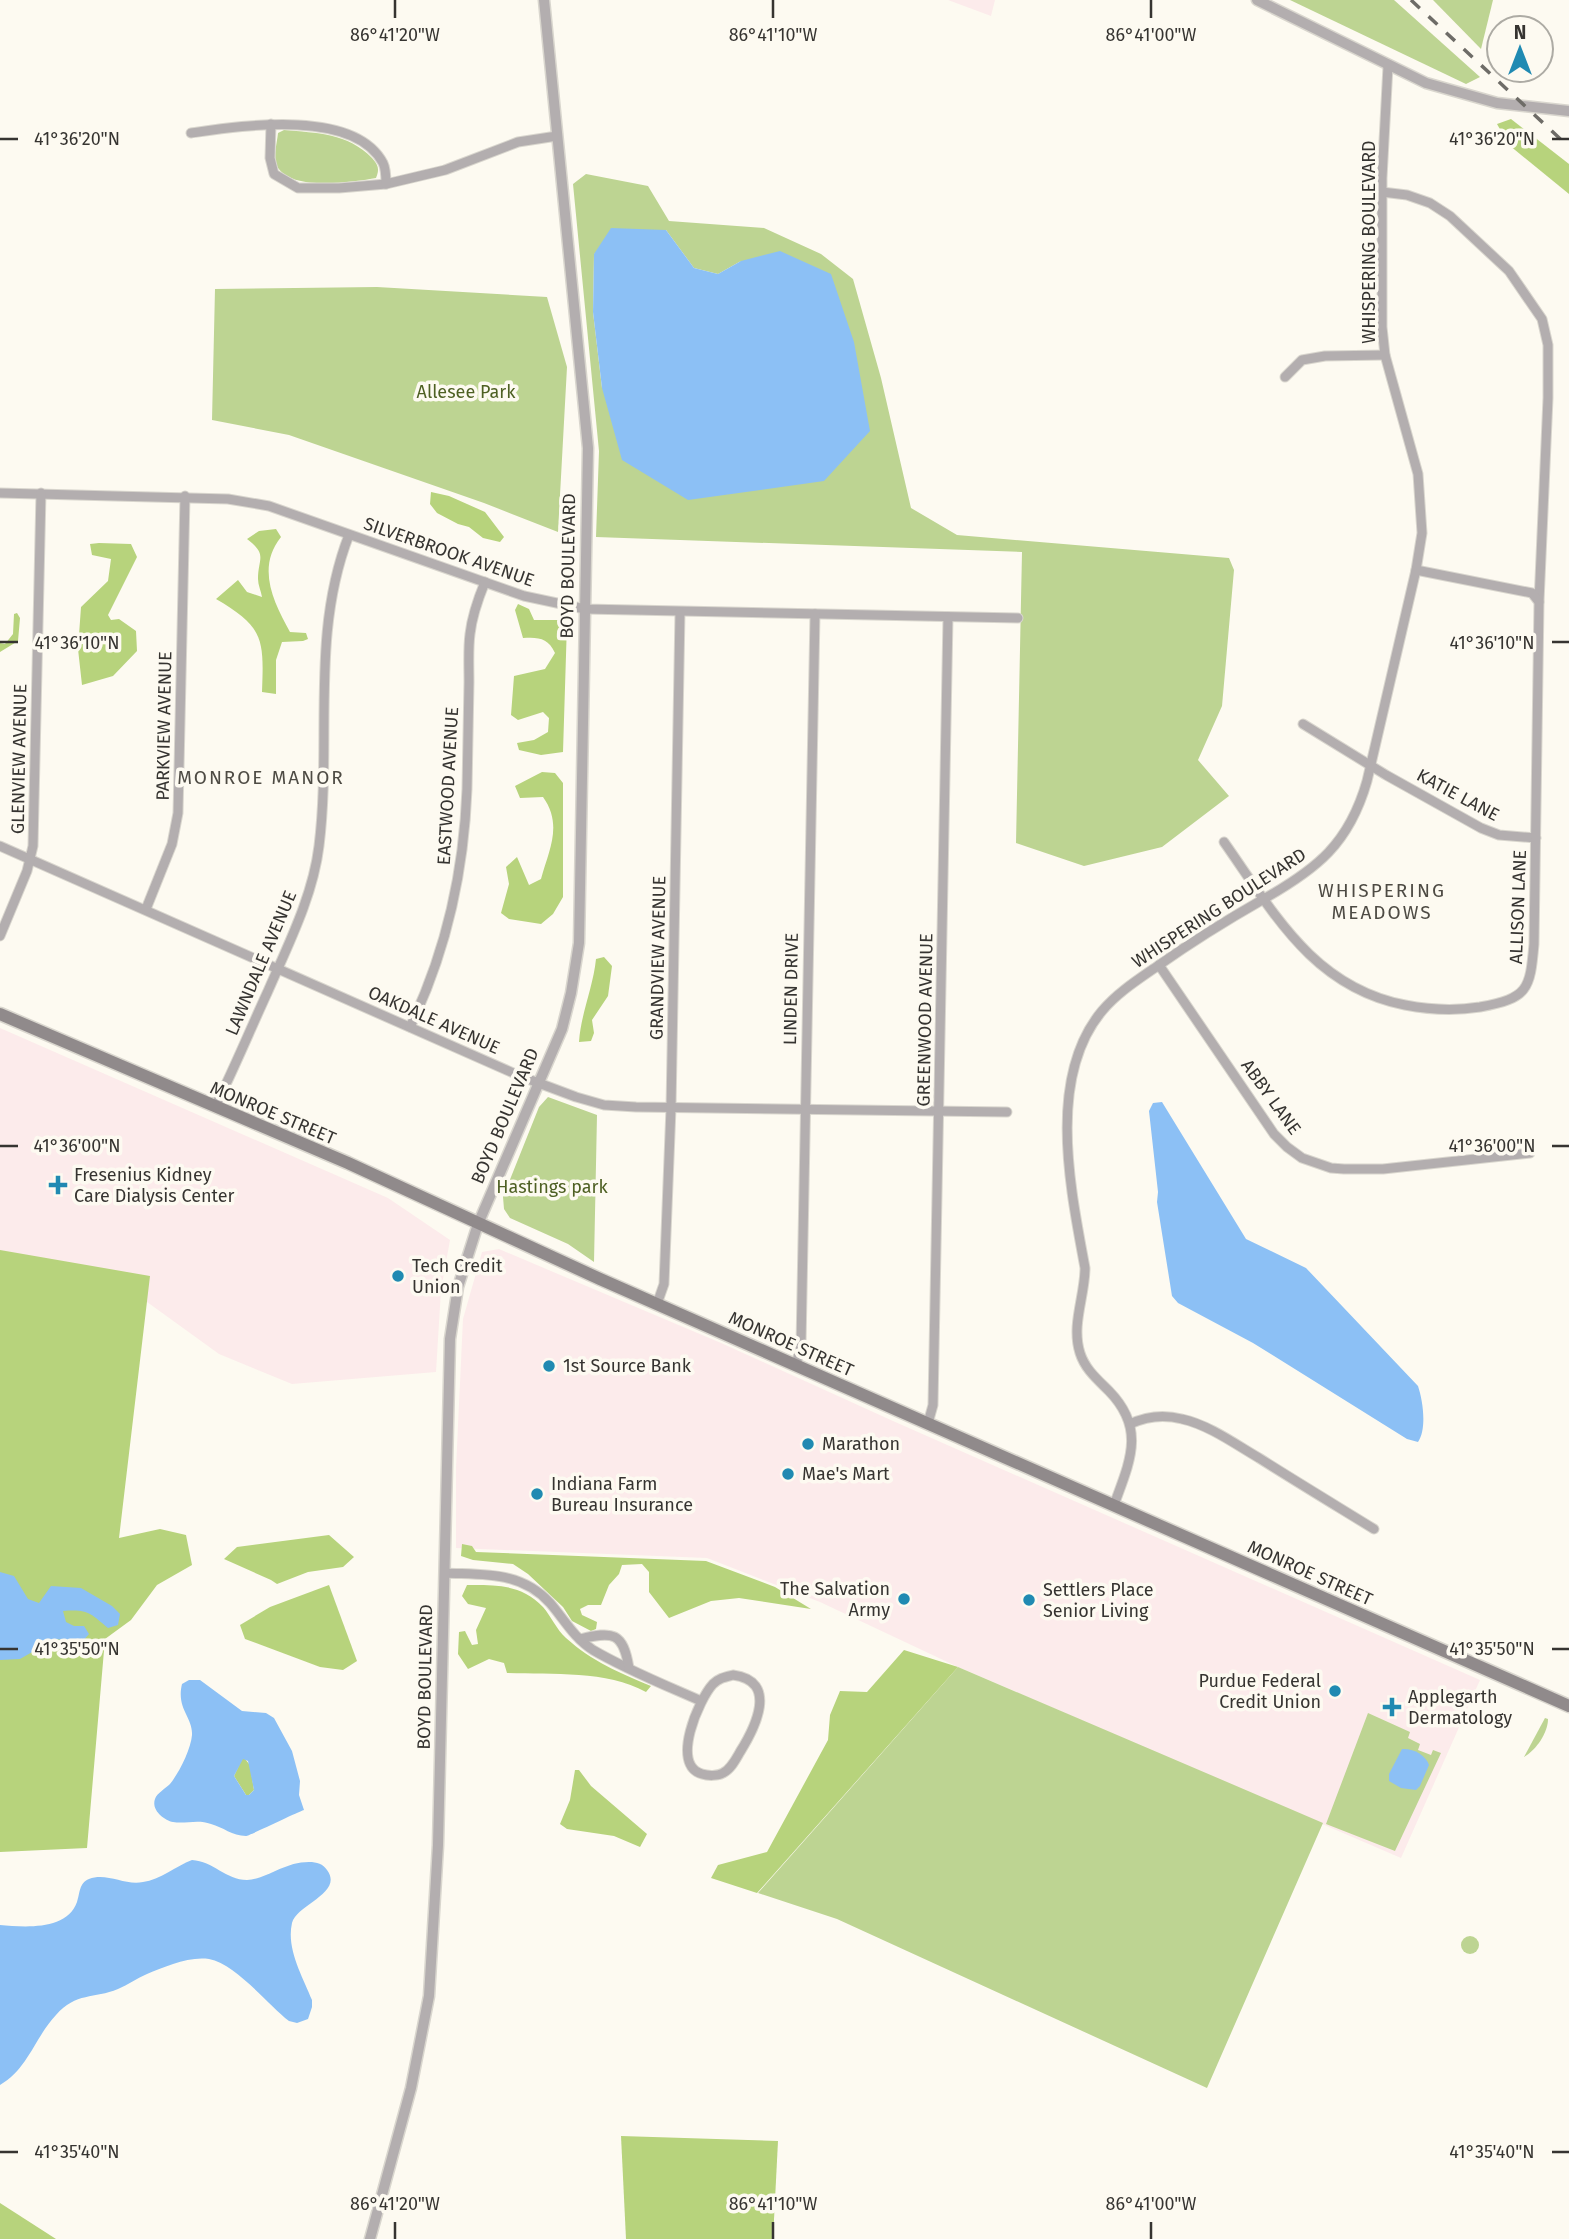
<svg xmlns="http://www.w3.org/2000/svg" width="1569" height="2239" font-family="'Fira Sans',sans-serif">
	<rect width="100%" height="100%" fill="#fdfaf1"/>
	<g fill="#fcebeb">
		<path d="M948 0H995L991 16Z"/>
		<path d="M0 1028 388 1198 450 1240 441 1290 436 1372 292 1384 219 1354 118 1281 0 1261Z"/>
		<path d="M499 1249 721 1343 893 1421 1480 1680 1401 1858 958 1667 820 1602 707 1558 456 1548V1468L463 1319 482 1252Z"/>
	</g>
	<g fill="#bdd492" fill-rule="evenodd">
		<path d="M1290 0H1394L1480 77 1466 84Z"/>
		<path d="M1433 0H1493L1481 49Z"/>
		<path d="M284 130C317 133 348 133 372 158 378 165 380 169 376 178 353 182 290 192 277 166 273 156 277 143 278 133Z"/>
		<path d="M586 174 648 186 669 221 764 228 821 254 853 279 881 378 911 508 957 535 1229 558 1234 570 1222 706 1198 760 1229 796 1162 847 1084 866 1016 843 1022 552 596 537 599 451 573 184ZM666 230 694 268 718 274 741 261 602 388 593 312 594 254Z"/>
		<path d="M377 287 547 297 567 367 558 532 484 503 289 435 212 420 215 289Z"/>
		<path d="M548 1097 597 1115 594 1262 568 1244 510 1218 504 1209 503 1197 539 1107Z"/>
		<path d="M958 1667 1323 1823 1207 2088 837 1919 758 1893Z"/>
		<path d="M1368 1713 1410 1732 1408 1738 1420 1744 1418 1750 1431 1755 1433 1750 1441 1753 1395 1851 1326 1824Z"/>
		<path d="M1545 1718 1548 1719C1548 1733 1536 1750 1524 1757Z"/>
		<circle cx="1470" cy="1945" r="9"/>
	</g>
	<g fill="#b7d37c">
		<path d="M1511 119 1569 164V194L1509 145 1497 124Z"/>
		<path d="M431 492 449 496 485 512 504 537 500 542 483 538 469 527 458 524 437 513 430 504Z"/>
		<path d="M276 529 281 537C256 568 274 603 290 632L306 633 308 639 303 641 282 642 276 660V694L262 692C264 639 264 627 216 599L238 580 247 592 262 597C261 591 258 585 258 579 258 558 268 555 247 539L259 531Z"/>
		<path d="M99 543 131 544 137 557 108 615 111 620 119 619 136 631 137 651 113 676 82 685 78 649 81 607 108 581 111 559 92 555 90 544Z"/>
		<path d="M518 604 529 609 534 620H561L567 623 563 752 541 755 519 750 517 743 534 740 548 732 549 718 543 712 518 720 511 715 514 676 545 669 555 653C548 638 539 637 523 638L515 610Z"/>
		<path d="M17 613 20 618 18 641 0 652V643L5 644 13 634 14 614Z"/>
		<path d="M542 772 555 773 563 783V897L553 914 541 924 509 919 501 913 509 884 506 867 517 857 529 885 541 879C549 850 563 825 543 797L520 798 515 786Z"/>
		<path d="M604 957 612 966 608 996 592 1020 594 1033 591 1041 579 1042C581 1013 593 988 596 959Z"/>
		<path d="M0 1250 150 1276 119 1538 160 1529 186 1535 192 1565 157 1585 131 1620 105 1639 87 1848 0 1852Z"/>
		<path d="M329 1535 354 1557 343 1567 308 1572 277 1584 271 1580 224 1559 237 1547Z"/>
		<path d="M462 1544 472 1546 476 1552 706 1561 775 1587 811 1609 739 1598 711 1601 669 1618 649 1592V1572L642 1564 622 1565 619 1574 609 1585 601 1605H588L580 1609 582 1615 597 1622 596 1629 591 1631 572 1621 563 1607 528 1574 513 1564 473 1560 461 1556Z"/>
		<path d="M329 1585 357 1661 343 1670 320 1667 245 1639 240 1625 270 1607Z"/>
		<path d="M467 1585C497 1585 521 1584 543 1607 551 1616 556 1629 566 1638 593 1662 618 1672 651 1686L646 1692C606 1670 552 1675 507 1673L504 1663 489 1659 468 1669 458 1654 459 1632 465 1631 472 1645 478 1644 476 1630 486 1608 468 1604 462 1596Z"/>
		<path d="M904 1650 958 1667 757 1893 711 1878 718 1865 767 1852 828 1740 830 1715 840 1691 867 1692Z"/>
		<path d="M242 1759H245L250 1765 254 1790 249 1795H246L234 1776Z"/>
		<path d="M575 1770H579L591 1786 647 1834 640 1847 614 1836 567 1829 560 1824 570 1800Z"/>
		<path d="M621 2136 778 2141 773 2239H626Z"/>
		<path d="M0 2203 56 2239H0Z"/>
	</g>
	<g fill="#8cc0f5" fill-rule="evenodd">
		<path d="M611 228 666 230 694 268 718 274 741 261 780 251 831 274 854 342 870 431 824 481 688 500 622 460 602 388 593 312 594 254Z"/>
		<path d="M1162 1102 1246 1239 1306 1268 1418 1386C1423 1401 1427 1429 1418 1442L1407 1439 1253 1343 1178 1303 1172 1296 1157 1202 1158 1192 1149 1111 1153 1103Z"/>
		<path d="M0 1572 14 1576 28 1599 39 1603 51 1586 81 1588 112 1606 120 1614 118 1625 108 1628C90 1613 88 1609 63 1611L66 1622 74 1626H84L89 1634 82 1642 55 1639 20 1659 0 1660Z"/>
		<path d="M189 1680H200L242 1711 266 1713 274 1718 292 1751 300 1781 299 1795 304 1810C295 1813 249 1836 246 1836 232 1836 223 1827 211 1824 198 1819 186 1824 173 1822 164 1820 151 1810 155 1799 157 1793 165 1789 170 1784 179 1773 191 1749 192 1735 193 1717 176 1709 182 1684ZM243 1759 248 1761 254 1790 249 1795H246L234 1776Z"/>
		<path d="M1402 1749C1413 1748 1426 1755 1429 1765L1420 1786 1416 1790 1401 1788 1389 1781V1774Z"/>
		<path d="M192 1860C213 1861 226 1880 247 1880 267 1879 284 1862 309 1862 317 1862 323 1864 327 1870 344 1893 297 1904 292 1923 286 1949 303 1977 312 2000V2007L308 2019 297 2023 289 2021C267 2004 236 1964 209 1959 189 1956 164 1967 147 1974 137 1978 128 1985 118 1989 94 1999 76 1992 56 2015 35 2037 28 2069 0 2085V1925C24 1927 67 1931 77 1902 80 1893 79 1883 89 1879 107 1872 125 1886 143 1882 160 1880 176 1866 192 1860Z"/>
	</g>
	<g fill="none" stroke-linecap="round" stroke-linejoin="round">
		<g stroke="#d9d6ce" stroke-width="11">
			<g id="minor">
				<path d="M271 124 270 158 274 174 298 188H339L386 184 445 170 518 142 557 136"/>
				<path d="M191 133C240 126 354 108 383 163 386 169 386 177 386 184"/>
				<path d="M1382 192 1407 195 1430 203 1450 216 1509 271 1542 319 1548 345V398L1539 602"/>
				<path d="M1285 377 1302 360 1325 356 1385 355"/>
				<path d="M0 493 228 499 269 506 524 596 585 609 1018 618"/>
				<path d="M1303 724 1386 775 1481 828 1499 835 1536 838"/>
				<path d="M1224 842C1274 913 1313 987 1405 1005 1431 1010 1455 1011 1480 1007 1528 998 1530 990 1534 944L1539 602 1532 593 1416 570"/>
				<path d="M0 846 520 1076 576 1097 604 1105 636 1107 1007 1112"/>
				<path d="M146 909 172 844 178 813 185 496"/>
				<path d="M0 936 27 871 33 846 41 493"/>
				<path d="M1159 965 1274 1134 1287 1147 1302 1158 1331 1168 1344 1169H1383L1530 1153"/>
				<path d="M410 1027C446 952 464 871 467 789 468 753 468 718 469 682 469 666 468 649 470 634 472 616 478 599 485 582"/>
				<path d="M215 1107C234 1069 250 1030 268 991 288 945 313 896 319 846 332 741 310 635 349 535"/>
				<path d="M657 1304 664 1284 671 1108 680 612"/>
				<path d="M796 1365 801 1345 815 614"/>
				<path d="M928 1423 933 1405 948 617"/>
				<path d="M1130 1424C1147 1416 1163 1414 1182 1419 1209 1425 1235 1444 1259 1458 1297 1482 1335 1505 1374 1529"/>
				<path d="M1114 1505C1130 1461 1146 1429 1109 1391 1097 1379 1085 1369 1080 1353 1071 1325 1085 1296 1085 1268 1071 1191 1046 1078 1102 1011 1118 992 1139 979 1159 965 1193 941 1227 920 1262 900 1317 869 1349 844 1367 781L1416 570 1422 533 1418 474 1385 355 1382 327V178L1388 66"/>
				<path d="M445 1573C484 1575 521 1571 550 1603 564 1619 574 1638 593 1650 627 1670 665 1685 701 1701"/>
				<path d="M580 1639C613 1631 623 1632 629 1668"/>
				<path d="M733 1675C779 1681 755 1728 740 1752 736 1759 731 1769 723 1773 718 1776 708 1776 702 1774 670 1765 699 1699 713 1684 719 1678 725 1677 733 1675Z"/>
			</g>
		</g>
		<g stroke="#d9d6ce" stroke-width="13">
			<g id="tertiary">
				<path d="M1257 0 1426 83 1497 103 1569 111"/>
				<path d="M370 2239 411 2088 429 1996 438 1845 450 1339 458 1287 478 1224 562 1029 571 993 579 943 588 448 544 0"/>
			</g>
		</g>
		<g stroke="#d9d6ce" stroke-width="15">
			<path id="secondary" d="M0 1014 348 1163 600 1279 1569 1706"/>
		</g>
		<use href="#minor" stroke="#b3aeaf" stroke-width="9"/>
		<use href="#tertiary" stroke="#b3aeaf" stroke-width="10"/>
		<use href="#secondary" stroke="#908a8b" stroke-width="12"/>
		<path stroke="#6e6c67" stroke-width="3.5" stroke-dasharray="12 12" stroke-linecap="butt" d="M1411 0 1569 147"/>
	</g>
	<path fill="none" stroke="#363431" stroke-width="2.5" d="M395 0V18M773 0V18M1151 0V18M0 139H18M1552 139H1569M0 642H18M1552 642H1569M0 1146H18M1552 1146H1569M0 1649H18M1552 1649H1569M0 2152H18M1552 2152H1569M395 2222V2239M773 2222V2239M1151 2222V2239"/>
	<g fill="#208ab2" stroke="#fdfaf1" stroke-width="2.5">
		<path d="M54.5 1174.5h7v7h7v7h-7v7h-7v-7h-7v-7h7z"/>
		<circle cx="398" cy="1276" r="7"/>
		<circle cx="549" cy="1366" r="7"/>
		<circle cx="808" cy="1444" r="7"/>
		<circle cx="788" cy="1474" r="7"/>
		<circle cx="537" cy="1494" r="7"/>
		<circle cx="904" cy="1599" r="7"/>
		<circle cx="1029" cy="1600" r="7"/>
		<circle cx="1335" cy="1691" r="7"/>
		<path d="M1388.5 1696.5h7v7h7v7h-7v7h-7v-7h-7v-7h7z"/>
	</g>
	<g text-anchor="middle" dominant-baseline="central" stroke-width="7" stroke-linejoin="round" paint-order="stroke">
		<g font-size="18" fill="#363431" stroke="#fdfaf1">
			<text transform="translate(1369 242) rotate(-90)">WHISPERING BOULEVARD</text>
			<text transform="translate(449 552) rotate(19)">SILVERBROOK AVENUE</text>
			<text transform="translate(568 566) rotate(-89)">BOYD BOULEVARD</text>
			<text transform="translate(164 726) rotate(-89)">PARKVIEW AVENUE</text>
			<text transform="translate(19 759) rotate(-89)">GLENVIEW AVENUE</text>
			<text transform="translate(448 786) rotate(-87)">EASTWOOD AVENUE</text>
			<text transform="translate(1458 795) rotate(28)">KATIE LANE</text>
			<text transform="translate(1518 907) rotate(-88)">ALLISON LANE</text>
			<text transform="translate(1219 908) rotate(-33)">WHISPERING BOULEVARD</text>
			<text transform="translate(658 958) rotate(-89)">GRANDVIEW AVENUE</text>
			<text transform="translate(261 963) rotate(-67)">LAWNDALE AVENUE</text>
			<text transform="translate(791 989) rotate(-89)">LINDEN DRIVE</text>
			<text transform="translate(434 1020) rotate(24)">OAKDALE AVENUE</text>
			<text transform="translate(925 1020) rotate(-89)">GREENWOOD AVENUE</text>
			<text transform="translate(1271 1097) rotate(54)">ABBY LANE</text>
			<text transform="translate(273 1113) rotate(23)">MONROE STREET</text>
			<text transform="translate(505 1116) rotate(-67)">BOYD BOULEVARD</text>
			<text transform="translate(791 1344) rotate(24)">MONROE STREET</text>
			<text transform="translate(1310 1573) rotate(24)">MONROE STREET</text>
			<text transform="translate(425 1677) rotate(-89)">BOYD BOULEVARD</text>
		</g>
		<g font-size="18" fill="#4e6023" stroke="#fdfaf1">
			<text x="466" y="392">Allesee Park</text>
			<text x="552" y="1187">Hastings park</text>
		</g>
		<g font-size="18" fill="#363431" stroke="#fdfaf1" text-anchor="start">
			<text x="74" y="1175">Fresenius Kidney<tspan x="74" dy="21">Care Dialysis Center</tspan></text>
			<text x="412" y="1266">Tech Credit<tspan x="412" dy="21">Union</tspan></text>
			<text x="563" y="1366">1st Source Bank</text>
			<text x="822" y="1444">Marathon</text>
			<text x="802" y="1474">Mae's Mart</text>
			<text x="551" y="1484">Indiana Farm<tspan x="551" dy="21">Bureau Insurance</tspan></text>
			<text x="890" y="1589" text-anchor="end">The Salvation<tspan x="890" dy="21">Army</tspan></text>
			<text x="1043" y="1590">Settlers Place<tspan x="1043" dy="21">Senior Living</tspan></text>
			<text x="1321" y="1681" text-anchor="end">Purdue Federal<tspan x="1321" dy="21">Credit Union</tspan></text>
			<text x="1408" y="1697">Applegarth<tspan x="1408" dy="21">Dermatology</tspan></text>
		</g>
		<g font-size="19" letter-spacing="2" fill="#4e4b44" stroke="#fdfaf1">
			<text x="261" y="777">MONROE MANOR</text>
			<text x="1382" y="890">WHISPERING<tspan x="1382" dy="22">MEADOWS</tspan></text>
		</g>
	</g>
	<g font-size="18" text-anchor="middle" fill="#363431" stroke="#fdfaf1" stroke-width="7" stroke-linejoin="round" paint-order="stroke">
		<text x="395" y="41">86°41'20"W</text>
		<text x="773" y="41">86°41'10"W</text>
		<text x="1151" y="41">86°41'00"W</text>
		<text x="77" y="145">41°36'20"N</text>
		<text x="1492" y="145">41°36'20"N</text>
		<text x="77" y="649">41°36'10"N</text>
		<text x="1492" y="649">41°36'10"N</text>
		<text x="77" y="1152">41°36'00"N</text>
		<text x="1492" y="1152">41°36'00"N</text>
		<text x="77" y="1655">41°35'50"N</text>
		<text x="1492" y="1655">41°35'50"N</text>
		<text x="77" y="2158">41°35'40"N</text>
		<text x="1492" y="2158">41°35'40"N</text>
		<text x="395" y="2210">86°41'20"W</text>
		<text x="773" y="2210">86°41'10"W</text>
		<text x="1151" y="2210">86°41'00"W</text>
	</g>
	<g transform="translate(1520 49)"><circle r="33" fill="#fdfaf1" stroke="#adaba4" stroke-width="2"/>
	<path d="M0-5L12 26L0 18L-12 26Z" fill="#208ab2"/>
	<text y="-10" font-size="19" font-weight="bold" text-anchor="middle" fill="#363431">N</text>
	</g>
</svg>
